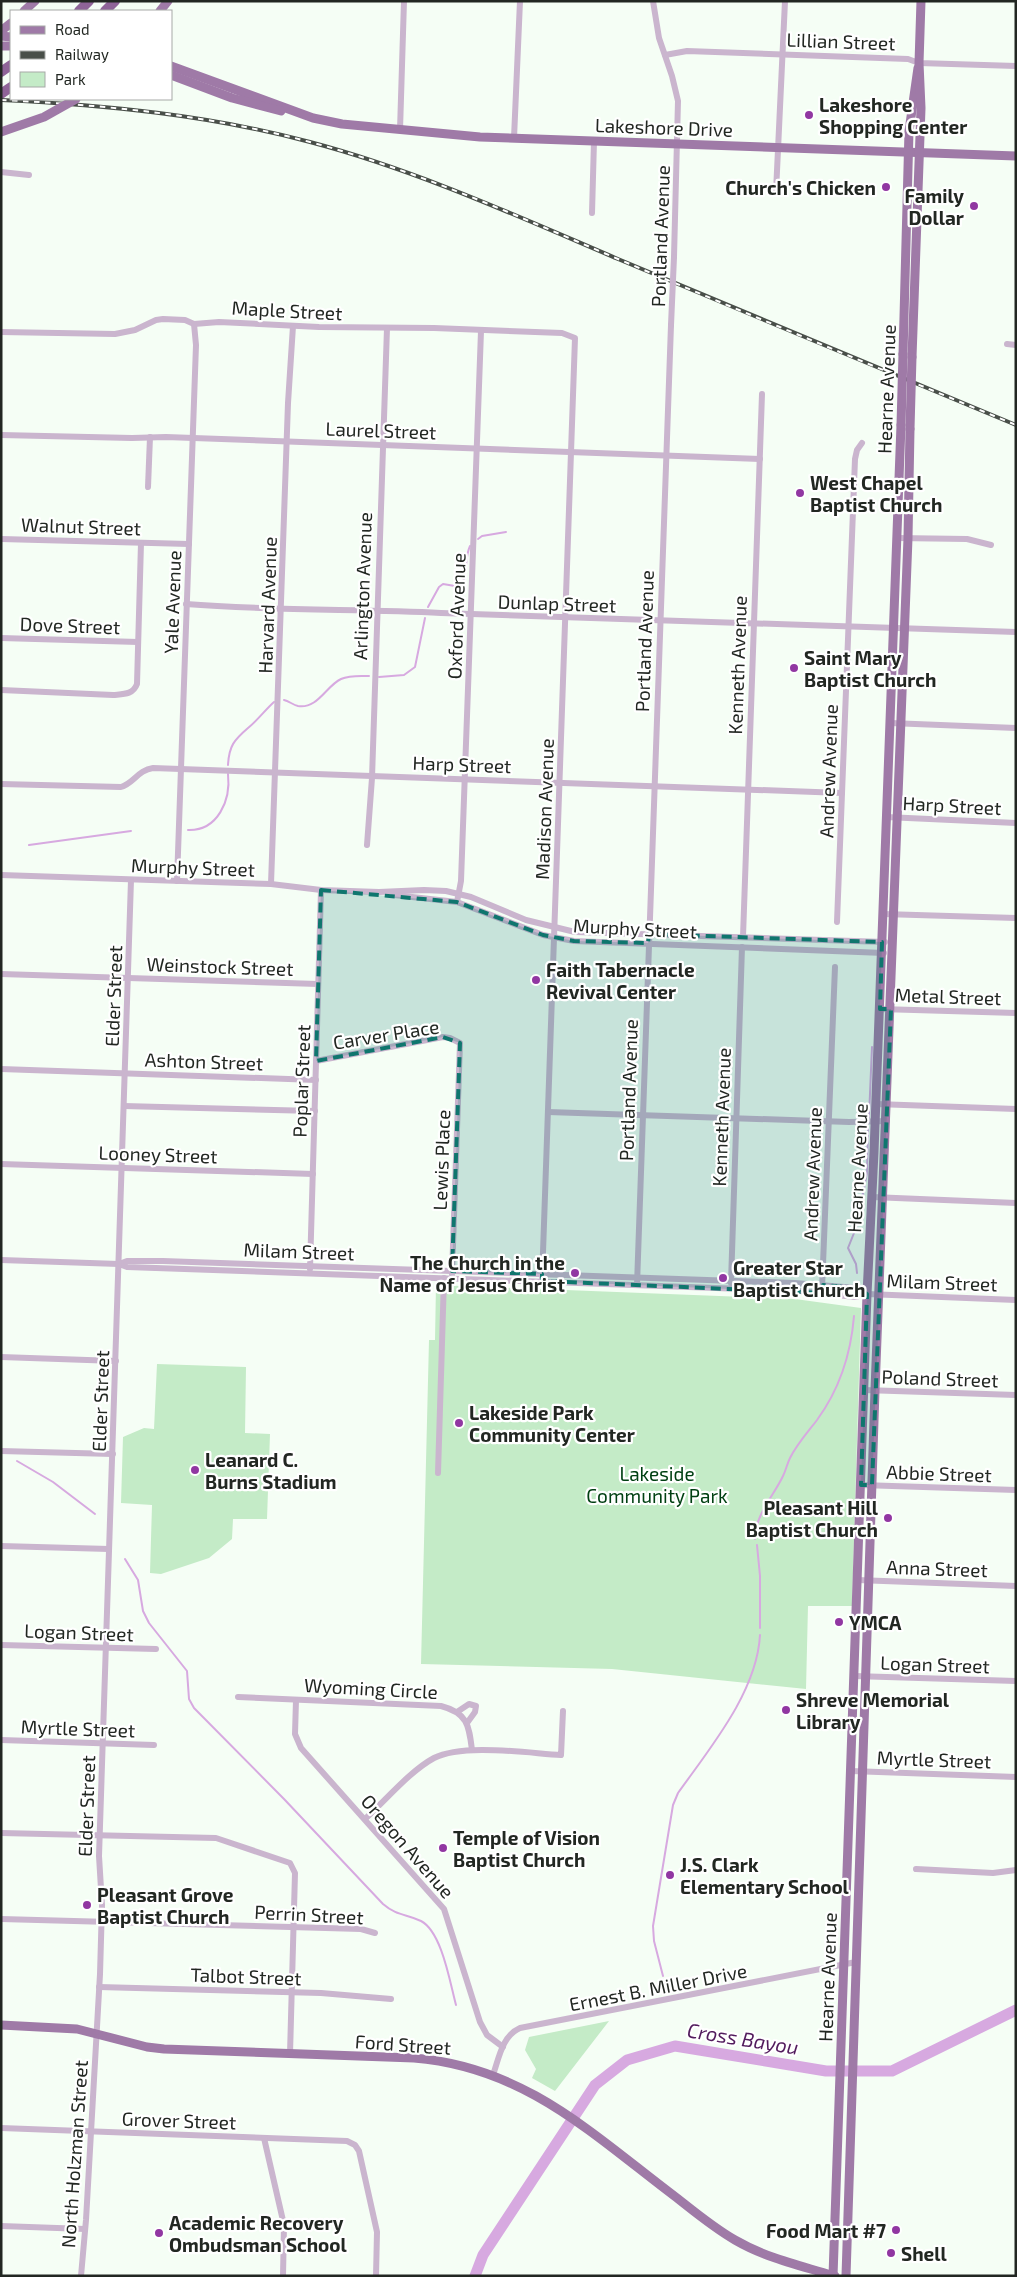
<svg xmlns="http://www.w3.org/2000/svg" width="1017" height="2277" font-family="'Exo 2',sans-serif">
	<rect width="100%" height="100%" fill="#f5fef5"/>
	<g fill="#c4ebc7">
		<path d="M436 1285 795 1299 861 1308 852 1606H808L806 1689 612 1669 421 1664 429 1340H435Z"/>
		<path d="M157 1364 246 1367 245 1433 270 1434 267 1519H233L232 1539 209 1558 161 1574 150 1573 152 1505 121 1503 123 1437 144 1428 154 1429Z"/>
		<path d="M609 2021 555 2091 532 2078 536 2069 525 2050 529 2037Z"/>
	</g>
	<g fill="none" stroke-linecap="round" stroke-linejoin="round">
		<g stroke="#d7a9e0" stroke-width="2">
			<path d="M478 539 482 536 506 532"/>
			<path d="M428 607 439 587 443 584 455 586 462 584C468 573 464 559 470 546"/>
			<path d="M379 677 404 675 415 667 425 618"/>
			<path d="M284 700C289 701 293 705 298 706 318 709 326 686 341 679 350 675 359 676 369 676"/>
			<path d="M228 765C229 746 234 740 248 728 258 720 265 710 274 702"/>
			<path d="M188 830C218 831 231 800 228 774"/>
			<path d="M29 845 131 831"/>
			<path d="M869 1117 872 1047"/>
			<path d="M857 1273 856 1264 848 1248 856 1228 867 1173 868 1127"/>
			<path d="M17 1461 53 1482 95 1514"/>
			<path d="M755 1539C755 1515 773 1497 783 1476 786 1470 787 1464 790 1458 797 1444 807 1433 817 1420 839 1390 851 1353 854 1316"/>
			<path d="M757 1545 760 1576V1628"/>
			<path d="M125 1559 138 1580 143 1611 149 1623 187 1671 189 1699 194 1708 284 1799 383 1904C397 1916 406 1914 421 1921 442 1932 450 1983 456 2005"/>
			<path d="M663 1976 654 1941 653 1926 673 1805 678 1793C710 1748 757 1692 760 1635"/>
		</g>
		<path stroke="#d7a9e0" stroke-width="11" d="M475 2276 483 2255 595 2085 627 2060 675 2046 826 2071H892L1016 2010"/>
		<g stroke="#cab5ce" stroke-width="6">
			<path d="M653 1 659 38 672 76 678 101 674 257"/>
			<path d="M665 55 687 51 908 59 919 63 1016 66"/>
			<path d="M400 130 404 1"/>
			<path d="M514 138 520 1"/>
			<path d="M1 172 29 175"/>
			<path d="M776 192 785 1"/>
			<path d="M592 213 594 141"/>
			<path d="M1 332 115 334 135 330 156 320 163 319 185 320 194 324 219 322 319 327 434 328 562 333 575 338 542 1281"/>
			<path d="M1007 344 1016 345"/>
			<path d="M1 435 132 438 166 437 760 459"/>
			<path d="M148 487 150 437"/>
			<path d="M897 538 967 539 991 545"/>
			<path d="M1 539 189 544"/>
			<path d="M186 604C271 611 356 609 441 613 632 621 824 626 1016 632"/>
			<path d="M1 638 138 642"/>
			<path d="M1 690 113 695C123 694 133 695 137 684L141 543"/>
			<path d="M890 723 1016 728"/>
			<path d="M1 784 121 787C134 783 138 770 153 768L842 793"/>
			<path d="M886 817 1016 823"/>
			<path d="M367 845 372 778 387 328"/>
			<path d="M1 875 271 884 321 890 379 892 424 890 446 891 471 897 526 920 575 932 885 942"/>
			<path d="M177 881 196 345 194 324"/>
			<path d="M271 884 288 403 293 326"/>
			<path d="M394 895 457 902 543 935 574 941 884 953"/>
			<path d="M457 902 461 881 481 331"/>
			<path d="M883 914 1016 918"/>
			<path d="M837 922 855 459 857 450 862 443"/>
			<path d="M743 937 762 394"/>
			<path d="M1 974 318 984"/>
			<path d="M880 1009 1016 1013"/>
			<path d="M316 1061 443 1037 450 1038 460 1043 452 1274"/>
			<path d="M1 1069 316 1080"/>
			<path d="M876 1104 1016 1109"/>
			<path d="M124 1106 315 1111"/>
			<path d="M548 1112 849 1122 887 1121"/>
			<path d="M1 1164 313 1174"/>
			<path d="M872 1197 1016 1203"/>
			<path d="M1 1260 119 1264 127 1261H163L795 1283 856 1288 867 1294"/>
			<path d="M119 1264 127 1267 800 1291 855 1297 867 1294 1016 1300"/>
			<path d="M310 1269 321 890"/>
			<path d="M731 1283 742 947"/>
			<path d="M637 1285 671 325"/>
			<path d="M822 1289 835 967"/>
			<path d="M1 1357 116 1361"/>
			<path d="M864 1390 1016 1395"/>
			<path d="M1 1451 113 1454"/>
			<path d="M438 1473 444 1278"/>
			<path d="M861 1485 1016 1490"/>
			<path d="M1 1546 109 1549"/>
			<path d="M857 1580 1016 1586"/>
			<path d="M1 1645 156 1649"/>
			<path d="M854 1676 1016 1681"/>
			<path d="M238 1697 441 1706C468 1713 469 1726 472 1750"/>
			<path d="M296 1700 295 1734 301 1748 444 1909 480 2022 487 2035 503 2047"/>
			<path d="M457 1712 469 1704 476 1706 475 1712 467 1723"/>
			<path d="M1 1740 154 1745"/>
			<path d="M851 1771 1016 1777"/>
			<path d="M365 1819C386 1800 410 1771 434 1758 463 1743 527 1753 561 1755L563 1711"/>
			<path d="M1 1833 216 1838 290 1863 295 1873 290 2054"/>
			<path d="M916 1869 993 1873 1016 1870"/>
			<path d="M1 1919 361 1929 375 1933"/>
			<path d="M99 1987 321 1993 391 1999"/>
			<path d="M493 2075C499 2058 502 2036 520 2028L856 1962"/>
			<path d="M1 2128 347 2141 355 2145 359 2151 377 2232 376 2276"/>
			<path d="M264 2138 284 2225 283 2276"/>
			<path d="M1 2226 85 2229"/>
			<path d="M81 2276 86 2220 100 1974 102 1905 99 1856 131 880"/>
		</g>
		<g stroke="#9f7aa7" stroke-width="9">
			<path d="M24 11 35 1"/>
			<path d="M160 11 168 1"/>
			<path d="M1 31 11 23"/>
			<path d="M1 36 11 37"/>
			<path d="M1 46H11"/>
			<path d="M171 66 313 118 342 124 480 137 1016 156"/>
			<path d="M171 75 232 98 281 111"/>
			<path d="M903 354 909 131 918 68"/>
			<path d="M912 357 921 108 919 63 921 1"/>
			<path d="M1 2025 77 2029 147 2047 164 2049 414 2058C525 2067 592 2134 677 2198 696 2213 714 2228 735 2240 766 2258 801 2266 835 2276"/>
			<path d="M833 2276 867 1294 874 1152 901 425"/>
			<path d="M846 2276 875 1390 908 538 910 429"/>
		</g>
		<g stroke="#8f6498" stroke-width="10">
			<path d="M79 11 89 1"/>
			<path d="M105 11 115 1"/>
			<path d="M1 72 11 65"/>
			<path d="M1 94 11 87"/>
		</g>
		<g stroke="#494f49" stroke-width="4">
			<path id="rail" d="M1 100C106 105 209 115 310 142 416 170 517 216 618 259 750 315 883 370 1016 425"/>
		</g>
		<use href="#rail" stroke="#fff" stroke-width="2" stroke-dasharray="5.5" stroke-linecap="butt"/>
		<path stroke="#cab5ce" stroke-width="6" d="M671 325 674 257"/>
		<g stroke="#9f7aa7" stroke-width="9">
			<path d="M1 132 44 117 76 99"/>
			<path d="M901 425 903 354"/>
			<path d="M910 429 912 357"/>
		</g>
	</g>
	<path fill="#0f766e" fill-opacity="0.2" stroke="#0f766e" stroke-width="4" stroke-dasharray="10 6" stroke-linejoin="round" d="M321 890 457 902 543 935 574 941 648 943 649 934 882 942 880 1009H891L872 1485H861L867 1294 856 1288 823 1285 822 1293 542 1281V1274L452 1271 460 1043 443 1037 316 1061Z"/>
	<g fill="#9137a2" stroke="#fff" stroke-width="2">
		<circle cx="809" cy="115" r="5"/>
		<circle cx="886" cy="187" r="5"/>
		<circle cx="974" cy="206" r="5"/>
		<circle cx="800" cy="493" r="5"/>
		<circle cx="794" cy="668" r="5"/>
		<circle cx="536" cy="980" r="5"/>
		<circle cx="575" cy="1273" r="5"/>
		<circle cx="723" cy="1278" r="5"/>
		<circle cx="459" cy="1423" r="5"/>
		<circle cx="195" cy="1470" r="5"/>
		<circle cx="888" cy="1518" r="5"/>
		<circle cx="839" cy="1622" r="5"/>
		<circle cx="786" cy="1710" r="5"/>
		<circle cx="443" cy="1848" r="5"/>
		<circle cx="670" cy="1875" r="5"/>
		<circle cx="87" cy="1905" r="5"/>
		<circle cx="896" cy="2230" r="5"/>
		<circle cx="159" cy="2233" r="5"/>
		<circle cx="891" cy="2253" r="5"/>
	</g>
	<g text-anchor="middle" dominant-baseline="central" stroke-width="4.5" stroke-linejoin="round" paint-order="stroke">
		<g font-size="19" fill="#222722" stroke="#fff">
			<text transform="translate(841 41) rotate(2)">Lillian Street</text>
			<text transform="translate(664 127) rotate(2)">Lakeshore Drive</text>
			<text transform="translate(660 236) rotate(-88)">Portland Avenue</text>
			<text transform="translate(287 310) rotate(3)">Maple Street</text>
			<text transform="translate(886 389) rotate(-88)">Hearne Avenue</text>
			<text transform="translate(381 430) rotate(2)">Laurel Street</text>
			<text transform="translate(81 526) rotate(2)">Walnut Street</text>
			<text transform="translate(362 586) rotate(-88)">Arlington Avenue</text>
			<text transform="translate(172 602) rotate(-88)">Yale Avenue</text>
			<text transform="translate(557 603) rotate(2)">Dunlap Street</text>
			<text transform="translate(267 605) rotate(-88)">Harvard Avenue</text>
			<text transform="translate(456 616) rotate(-88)">Oxford Avenue</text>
			<text transform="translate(70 625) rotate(2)">Dove Street</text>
			<text transform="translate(644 641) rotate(-88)">Portland Avenue</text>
			<text transform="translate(737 665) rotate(-88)">Kenneth Avenue</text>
			<text transform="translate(462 764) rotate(2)">Harp Street</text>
			<text transform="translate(828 771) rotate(-88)">Andrew Avenue</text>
			<text transform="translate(952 805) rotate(3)">Harp Street</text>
			<text transform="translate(544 809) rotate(-88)">Madison Avenue</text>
			<text transform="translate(193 867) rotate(2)">Murphy Street</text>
			<text transform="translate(635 928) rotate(3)">Murphy Street</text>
			<text transform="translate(220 966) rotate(2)">Weinstock Street</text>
			<text transform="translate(113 996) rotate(-88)">Elder Street</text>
			<text transform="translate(948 996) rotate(2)">Metal Street</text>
			<text transform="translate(386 1034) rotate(-9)">Carver Place</text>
			<text transform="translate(204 1061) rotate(2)">Ashton Street</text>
			<text transform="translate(301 1081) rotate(-88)">Poplar Street</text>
			<text transform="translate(628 1090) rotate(-88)">Portland Avenue</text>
			<text transform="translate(721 1117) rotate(-88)">Kenneth Avenue</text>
			<text transform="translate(158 1154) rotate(2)">Looney Street</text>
			<text transform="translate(441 1160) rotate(-88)">Lewis Place</text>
			<text transform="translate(857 1168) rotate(-87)">Hearne Avenue</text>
			<text transform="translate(812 1174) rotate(-88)">Andrew Avenue</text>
			<text transform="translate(299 1251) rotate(2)">Milam Street</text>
			<text transform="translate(942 1282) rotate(2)">Milam Street</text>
			<text transform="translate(940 1378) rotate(2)">Poland Street</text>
			<text transform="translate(100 1401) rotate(-88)">Elder Street</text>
			<text transform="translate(939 1473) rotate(2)">Abbie Street</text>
			<text transform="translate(937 1568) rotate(2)">Anna Street</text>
			<text transform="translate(79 1632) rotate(2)">Logan Street</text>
			<text transform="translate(935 1664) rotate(2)">Logan Street</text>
			<text transform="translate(371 1688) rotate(3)">Wyoming Circle</text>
			<text transform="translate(78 1728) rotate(2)">Myrtle Street</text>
			<text transform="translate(934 1759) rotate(2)">Myrtle Street</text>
			<text transform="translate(86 1806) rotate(-88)">Elder Street</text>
			<text transform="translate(408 1846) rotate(49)">Oregon Avenue</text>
			<text transform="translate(309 1914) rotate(3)">Perrin Street</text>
			<text transform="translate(246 1976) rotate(2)">Talbot Street</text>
			<text transform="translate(827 1977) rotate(-88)">Hearne Avenue</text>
			<text transform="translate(658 1987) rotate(-11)">Ernest B. Miller Drive</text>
			<text transform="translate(403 2044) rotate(4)">Ford Street</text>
			<text transform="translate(179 2120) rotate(2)">Grover Street</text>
			<text transform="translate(74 2154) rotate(-86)">North Holzman Street</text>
		</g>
		<g font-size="19" font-weight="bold" fill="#222722" stroke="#fff" text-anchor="start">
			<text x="819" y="104">Lakeshore<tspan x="819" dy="22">Shopping Center</tspan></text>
			<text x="876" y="187" text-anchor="end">Church's Chicken</text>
			<text x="964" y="195" text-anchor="end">Family<tspan x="964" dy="22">Dollar</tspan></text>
			<text x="810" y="482">West Chapel<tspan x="810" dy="22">Baptist Church</tspan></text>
			<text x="804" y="657">Saint Mary<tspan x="804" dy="22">Baptist Church</tspan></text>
			<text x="546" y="969">Faith Tabernacle<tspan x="546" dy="22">Revival Center</tspan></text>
			<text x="565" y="1262" text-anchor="end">The Church in the<tspan x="565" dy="22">Name of Jesus Christ</tspan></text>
			<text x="733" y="1267">Greater Star<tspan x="733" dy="22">Baptist Church</tspan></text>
			<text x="469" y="1412">Lakeside Park<tspan x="469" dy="22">Community Center</tspan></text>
			<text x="205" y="1459">Leanard C.<tspan x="205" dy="22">Burns Stadium</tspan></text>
			<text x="878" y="1507" text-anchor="end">Pleasant Hill<tspan x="878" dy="22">Baptist Church</tspan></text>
			<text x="849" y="1622">YMCA</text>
			<text x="796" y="1699">Shreve Memorial<tspan x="796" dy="22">Library</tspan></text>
			<text x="453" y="1837">Temple of Vision<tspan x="453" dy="22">Baptist Church</tspan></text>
			<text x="680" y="1864">J.S. Clark<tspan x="680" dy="22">Elementary School</tspan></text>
			<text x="97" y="1894">Pleasant Grove<tspan x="97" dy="22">Baptist Church</tspan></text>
			<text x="169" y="2222">Academic Recovery<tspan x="169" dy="22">Ombudsman School</tspan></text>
			<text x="886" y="2230" text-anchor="end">Food Mart #7</text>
			<text x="901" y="2253">Shell</text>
		</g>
		<g font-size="19" fill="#004012" stroke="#fff">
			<text x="657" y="1473">Lakeside<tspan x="657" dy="22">Community Park</tspan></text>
		</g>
		<g font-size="20" font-style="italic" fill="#521b5d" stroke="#fff">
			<text transform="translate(743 2038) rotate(9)">Cross Bayou</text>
		</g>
	</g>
	<rect width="1017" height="2277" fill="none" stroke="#222722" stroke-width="5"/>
	<rect x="10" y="10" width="162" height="90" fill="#ffffff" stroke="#a7a9a7"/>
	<rect x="20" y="26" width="25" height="8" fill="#9f7aa7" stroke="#a7a9a7"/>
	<text x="55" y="35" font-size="15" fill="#222722">Road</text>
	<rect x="20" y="51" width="25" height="8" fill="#494f49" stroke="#a7a9a7"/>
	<text x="55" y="60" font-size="15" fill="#222722">Railway</text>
	<rect x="20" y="72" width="25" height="15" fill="#c4ebc7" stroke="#a7a9a7"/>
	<text x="55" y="85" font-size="15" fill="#222722">Park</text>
</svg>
